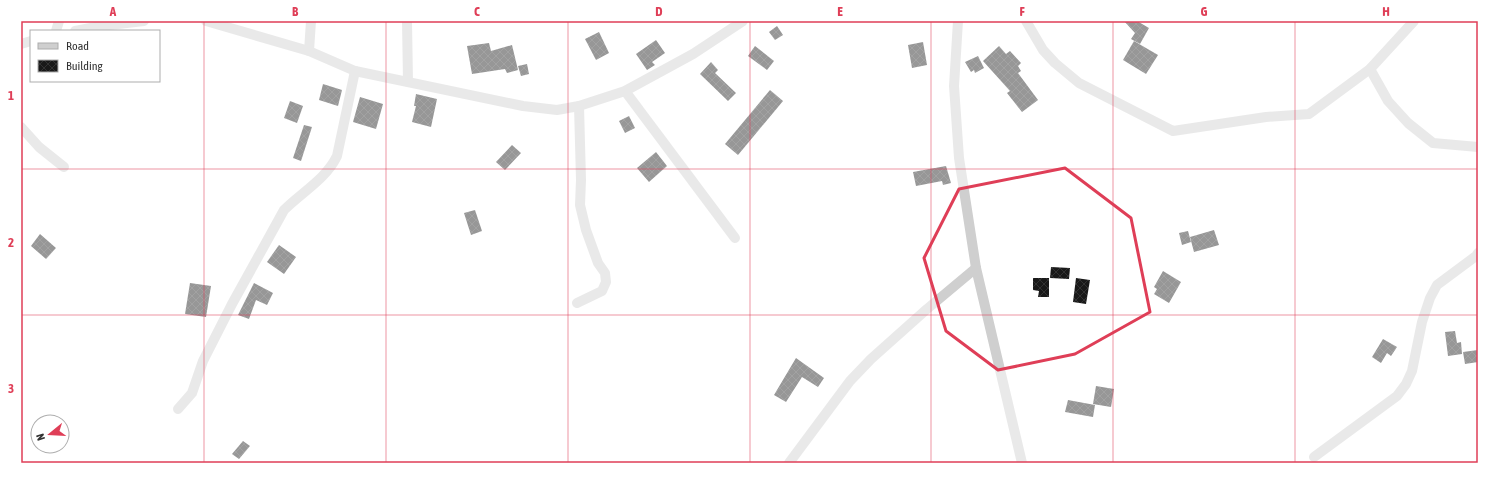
<svg xmlns="http://www.w3.org/2000/svg" width="1499" height="484" font-family="'Asap Condensed',sans-serif">
	<defs>
		<pattern id="building-cross-hatch" width="8" height="8" patternUnits="userSpaceOnUse"><rect width="8" height="8" fill="#191919"/><path d="M0 0l8 8M0 8l8-8" fill="none" stroke="#323232"/></pattern>
	</defs>
	<rect width="100%" height="100%" fill="#fff"/>
	<g fill="url(#building-cross-hatch)">
		<path d="M1124 21H1137L1149 28 1140 44 1131 39 1135 33Z"/>
		<path d="M777 26 783 35 775 40 769 32Z"/>
		<path d="M599 32 609 53 596 60 585 39Z"/>
		<path d="M656 40 665 53 652 62 655 65 647 70 636 54Z"/>
		<path d="M1134 41 1158 55 1146 74 1123 60Z"/>
		<path d="M923 42 927 65 912 68 908 45Z"/>
		<path d="M489 43 491 51 512 45 518 70 507 73 505 69 472 74 467 46Z"/>
		<path d="M755 46 774 61 767 70 748 56Z"/>
		<path d="M999 46 1006 54 1010 51 1021 63 1018 66 1021 71 1018 73 1038 100 1022 112 1007 93 1010 91 983 61Z"/>
		<path d="M978 56 984 68 975 73 974 70 971 72 965 62Z"/>
		<path d="M711 62 718 70 715 73 736 93 728 101 700 74Z"/>
		<path d="M527 64 529 74 521 76 518 66Z"/>
		<path d="M323 84 342 90 338 106 319 100Z"/>
		<path d="M770 90 783 101 738 155 725 144Z"/>
		<path d="M416 94 437 99 431 127 412 122 416 106H414Z"/>
		<path d="M360 97 383 104 376 129 353 122Z"/>
		<path d="M290 101 303 106 297 123 284 118Z"/>
		<path d="M629 116 635 128 625 133 619 121Z"/>
		<path d="M304 125 312 127 301 161 293 158Z"/>
		<path d="M512 145 521 153 505 170 496 162Z"/>
		<path d="M656 152 667 166 649 182 637 168Z"/>
		<path d="M946 166 951 183 943 185 942 181 916 186 913 172Z"/>
		<path d="M475 210 482 231 471 235 464 213Z"/>
		<path d="M1214 230 1219 245 1194 252 1190 237Z"/>
		<path d="M1188 231 1191 242 1182 245 1179 233Z"/>
		<path d="M40 234 56 248 46 259 31 246Z"/>
		<path d="M279 245 296 257 284 274 267 262Z"/>
		<path d="M1051 267 1070 268 1069 279 1050 278Z"/>
		<path d="M1163 271 1181 282 1169 303 1154 294 1157 289 1154 287Z"/>
		<path d="M1033 278H1049V297H1038L1039 291 1033 290Z"/>
		<path d="M1076 278 1090 280 1086 304 1073 302Z"/>
		<path d="M190 283 211 286 206 317 185 314Z"/>
		<path d="M254 283 273 293 267 305 256 300 249 319 238 315Z"/>
		<path d="M1455 331 1457 343 1461 342 1462 354 1448 356 1445 332Z"/>
		<path d="M1383 339 1397 347 1391 356 1387 353 1381 363 1372 357Z"/>
		<path d="M1478 350V362L1465 364 1463 352Z"/>
		<path d="M796 358 824 378 818 387 802 377 786 402 774 395Z"/>
		<path d="M1096 386 1114 389 1111 407 1093 404Z"/>
		<path d="M1068 400 1095 405 1093 417 1065 412Z"/>
		<path d="M243 441 250 446 239 459 232 454Z"/>
	</g>
	<g fill="none" stroke-linecap="round" stroke-linejoin="round">
		<g stroke="#cfcfcf" stroke-width="10">
			<path d="M206 21 309 51 355 71 523 106 557 110 579 106 625 91 693 54 743 21"/>
			<path d="M407 21 408 82"/>
			<path d="M958 21 954 86 959 158 976 268 1022 463"/>
			<path d="M1026 21 1043 50 1055 63 1079 83 1173 131 1266 117 1309 114 1370 69 1414 21"/>
			<path d="M56 31 59 21"/>
			<path d="M75 31 101 26 144 21"/>
			<path d="M21 44 31 41"/>
			<path d="M309 51 311 21"/>
			<path d="M1370 69 1388 101 1408 123 1433 143 1478 147"/>
			<path d="M625 91 735 238"/>
			<path d="M21 127 39 147 64 167"/>
			<path d="M577 303 602 291 606 282 605 273 598 263 586 230 580 205 581 180 579 106"/>
			<path d="M178 409 192 393 203 361 232 304 284 210C302 192 326 179 337 156L355 71"/>
			<path d="M1314 457 1397 396 1406 384 1412 371 1422 322 1430 298 1437 285 1476 256 1478 253"/>
			<path d="M789 463 850 381 871 359 927 309 976 268"/>
		</g>
	</g>
	<path d="M0 0H1499V484H0ZM1065 168 1131 218 1150 312 1075 354 998 370 946 331 924 258 959 189Z" fill="#fff" fill-opacity=".55" fill-rule="evenodd"/>
	<path fill="none" stroke="#df3e57" stroke-width="3" stroke-linejoin="round" d="M1065 168 1131 218 1150 312 1075 354 998 370 946 331 924 258 959 189Z"/>
	<path fill="none" stroke="#df3e57" stroke-width="1" stroke-opacity="0.55" d="M204 21V463M386 21V463M568 21V463M750 21V463M931 21V463M1113 21V463M1295 21V463M21 169H1478M21 315H1478"/>
	<rect width="1499" height="484" fill="none" stroke="#ffffff" stroke-width="44"/>
	<rect x="30" y="30" width="130" height="52" fill="#ffffff" stroke="#adadad"/>
	<rect x="38" y="43" width="20" height="6" fill="#cfcfcf" stroke="#adadad"/>
	<text x="66" y="50" font-size="12" fill="#323232">Road</text>
	<rect x="38" y="60" width="20" height="12" fill="url(#building-cross-hatch)" stroke="#adadad"/>
	<text x="66" y="70" font-size="12" fill="#323232">Building</text>
	<g transform="translate(50 434) rotate(252)"><circle r="19" fill="#ffffff" stroke="#adadad"/>
	<path d="M0-3L7 15L0 10L-7 15Z" fill="#df3e57"/>
	<text y="-6" font-size="11" font-weight="bold" text-anchor="middle" fill="#323232">N</text>
	</g>
	<rect x="22" y="22" width="1455" height="440" fill="none" stroke="#df3e57" stroke-width="1.5"/>
	<g font-size="13" text-anchor="middle" font-weight="bold" fill="#df3e57">
		<text x="113" y="16">A</text>
		<text x="295" y="16">B</text>
		<text x="477" y="16">C</text>
		<text x="659" y="16">D</text>
		<text x="840" y="16">E</text>
		<text x="1022" y="16">F</text>
		<text x="1204" y="16">G</text>
		<text x="1386" y="16">H</text>
		<text x="11" y="100">1</text>
		<text x="11" y="247">2</text>
		<text x="11" y="393">3</text>
	</g>
</svg>
